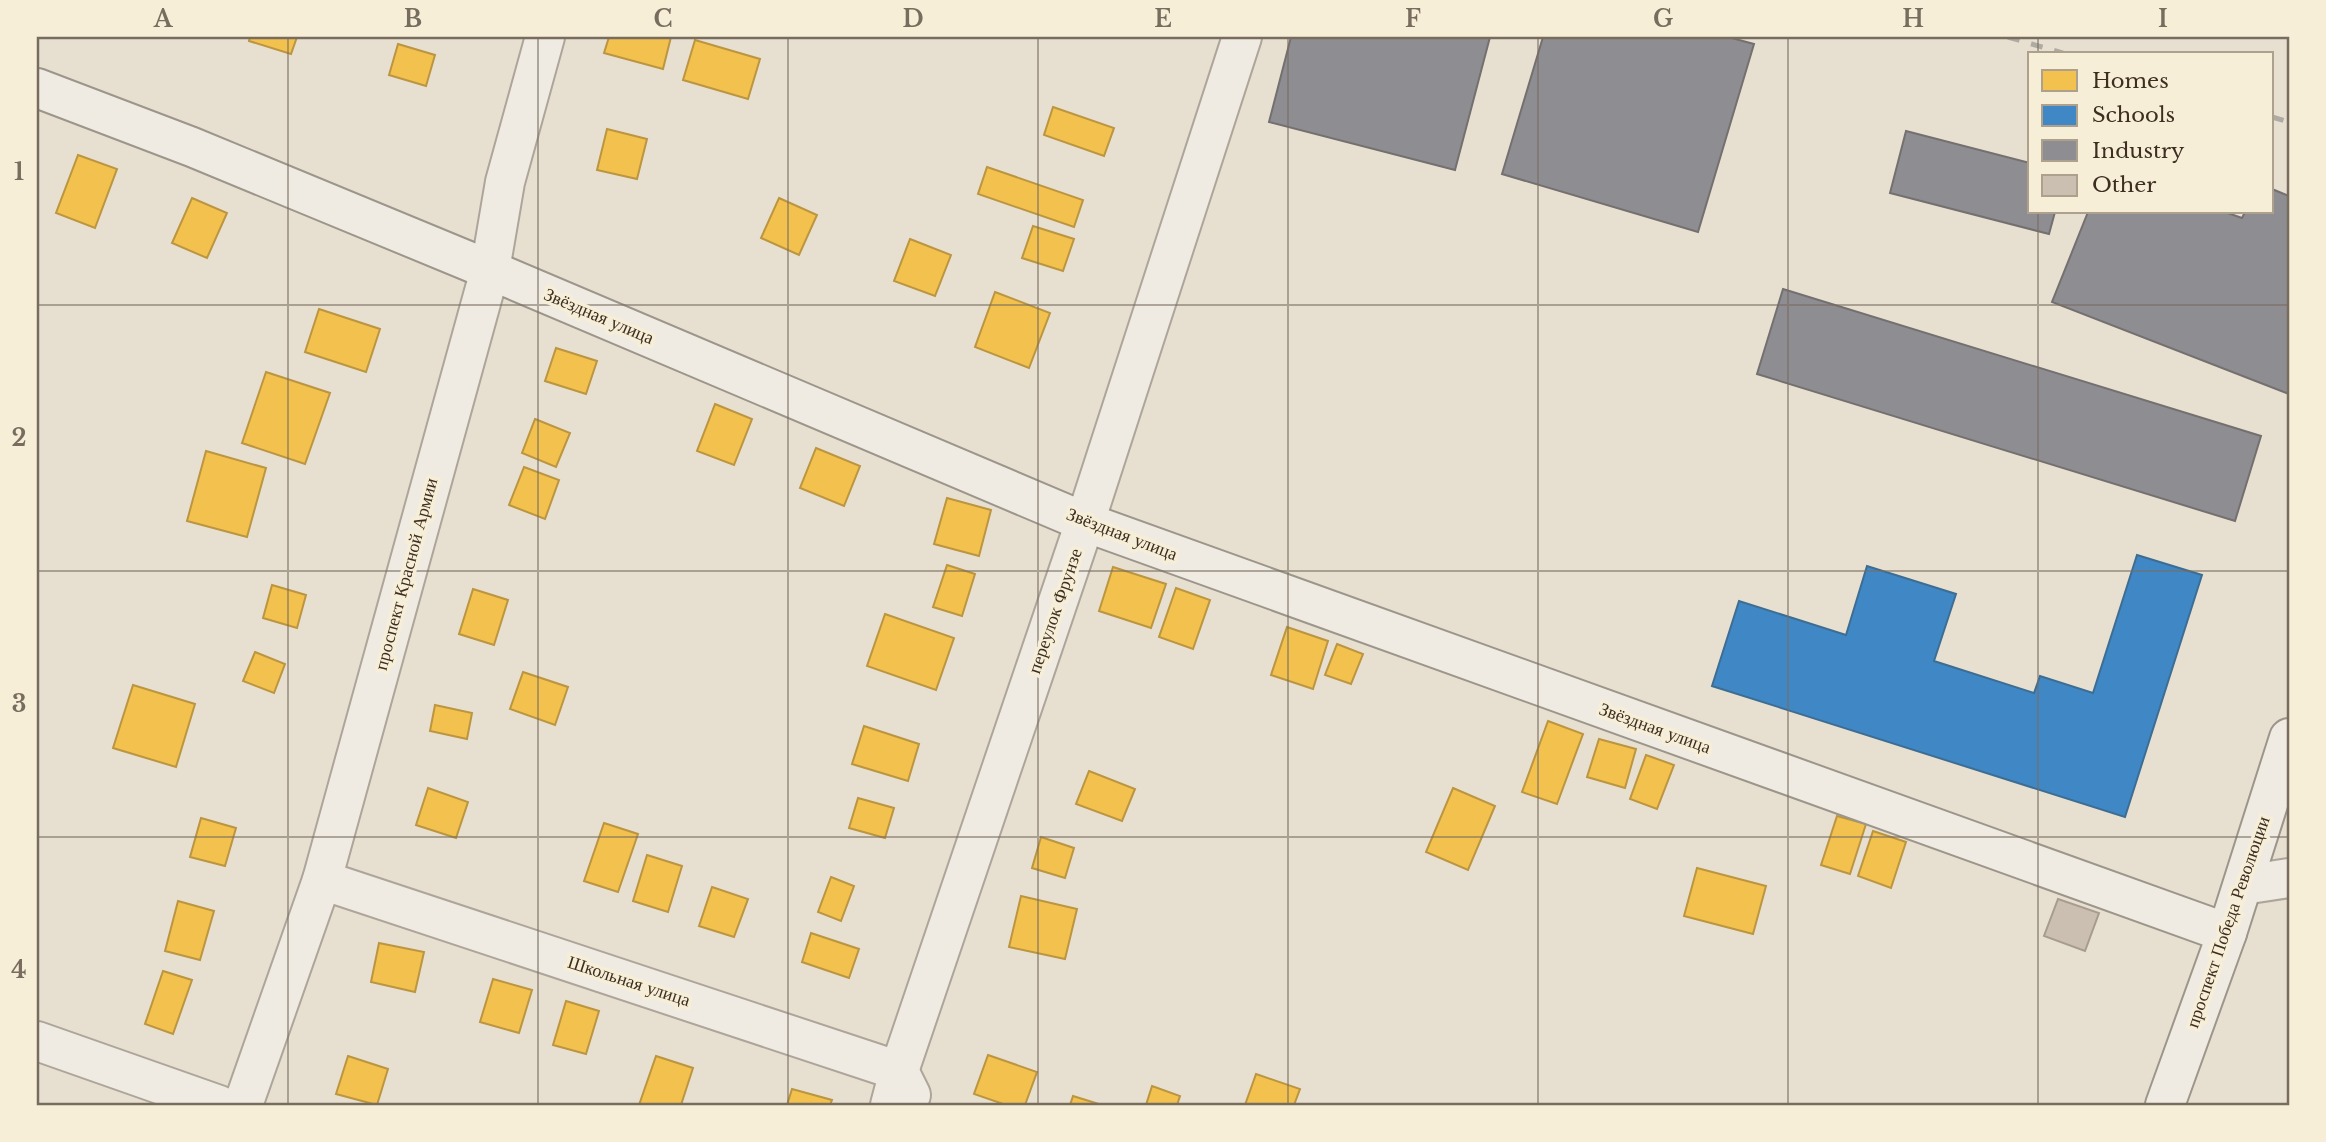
<svg xmlns="http://www.w3.org/2000/svg" width="2326" height="1142" font-family="'Libre Baskerville',serif">
	<rect width="100%" height="100%" fill="#e7e0d1"/>
	<g fill="#f2c14e" stroke="#bc9540" stroke-width="2">
		<path d="M250 37H297L291 54 249 41Z"/>
		<path d="M609 37H671L663 69 604 53Z"/>
		<path d="M695 40 760 59 748 99 683 80Z"/>
		<path d="M398 44 435 55 426 86 389 75Z"/>
		<path d="M1053 107 1114 128 1104 156 1044 135Z"/>
		<path d="M607 129 647 139 637 179 597 170Z"/>
		<path d="M78 155 117 169 95 228 56 213Z"/>
		<path d="M987 167 1083 200 1074 227 978 194Z"/>
		<path d="M192 198 227 213 207 258 172 243Z"/>
		<path d="M779 198 817 215 799 255 761 238Z"/>
		<path d="M1033 226 1074 239 1063 271 1022 258Z"/>
		<path d="M910 239 951 255 935 296 894 281Z"/>
		<path d="M995 292 1050 313 1029 368 975 347Z"/>
		<path d="M319 309 380 329 366 372 305 352Z"/>
		<path d="M556 348 597 361 586 394 545 381Z"/>
		<path d="M266 372 330 393 305 464 242 443Z"/>
		<path d="M715 404 752 419 734 465 697 451Z"/>
		<path d="M535 419 570 433 556 467 522 453Z"/>
		<path d="M816 448 860 466 844 506 800 488Z"/>
		<path d="M206 451 266 468 247 537 187 521Z"/>
		<path d="M524 467 559 480 545 519 509 505Z"/>
		<path d="M947 498 991 510 979 556 934 544Z"/>
		<path d="M947 565 975 574 962 616 933 607Z"/>
		<path d="M1113 567 1166 584 1151 628 1099 611Z"/>
		<path d="M272 585 306 595 297 628 263 618Z"/>
		<path d="M1176 588 1210 600 1193 649 1159 637Z"/>
		<path d="M473 589 508 600 494 645 459 634Z"/>
		<path d="M885 614 954 638 936 690 867 666Z"/>
		<path d="M1287 627 1328 641 1313 689 1271 675Z"/>
		<path d="M1337 644 1363 654 1351 684 1325 675Z"/>
		<path d="M255 652 285 664 274 693 243 681Z"/>
		<path d="M523 672 568 687 555 725 510 709Z"/>
		<path d="M133 685 195 704 176 767 113 748Z"/>
		<path d="M435 705 472 713 467 739 430 731Z"/>
		<path d="M1548 721 1583 734 1557 804 1522 792Z"/>
		<path d="M864 726 919 744 908 781 852 764Z"/>
		<path d="M1599 739 1636 749 1625 788 1587 777Z"/>
		<path d="M1646 755 1674 765 1657 809 1630 799Z"/>
		<path d="M1089 771 1135 789 1122 821 1076 804Z"/>
		<path d="M428 788 468 802 456 838 416 825Z"/>
		<path d="M1453 788 1495 806 1468 870 1426 852Z"/>
		<path d="M858 798 894 808 885 838 849 828Z"/>
		<path d="M1837 816 1866 824 1850 874 1821 865Z"/>
		<path d="M201 818 236 828 225 866 190 857Z"/>
		<path d="M604 823 638 834 618 892 584 881Z"/>
		<path d="M1873 831 1906 842 1891 888 1858 876Z"/>
		<path d="M1041 837 1074 848 1065 878 1032 868Z"/>
		<path d="M647 855 682 866 668 912 633 901Z"/>
		<path d="M1697 868 1766 886 1753 934 1684 916Z"/>
		<path d="M831 877 854 886 841 921 818 912Z"/>
		<path d="M712 887 748 899 734 937 699 926Z"/>
		<path d="M1021 896 1077 909 1065 959 1009 947Z"/>
		<path d="M178 901 214 911 200 960 165 951Z"/>
		<path d="M811 933 859 949 849 978 802 962Z"/>
		<path d="M379 943 424 952 415 992 371 982Z"/>
		<path d="M163 971 192 980 173 1034 145 1024Z"/>
		<path d="M493 979 532 990 519 1033 480 1022Z"/>
		<path d="M566 1001 599 1011 586 1054 553 1045Z"/>
		<path d="M988 1055 1037 1072 1025 1105H1006L974 1094Z"/>
		<path d="M348 1056 388 1069 377 1105 336 1094Z"/>
		<path d="M656 1056 693 1068 681 1105H639Z"/>
		<path d="M1256 1074 1300 1089 1294 1105H1245Z"/>
		<path d="M1152 1086 1180 1096 1177 1105H1146Z"/>
		<path d="M792 1089 832 1100 830 1105H787Z"/>
		<path d="M1073 1096 1102 1105H1070Z"/>
	</g>
	<path fill="#3f88c5" stroke="#3e6d94" stroke-width="2" d="M2137 555 2202 575 2125 817 1712 686 1739 601 1846 635 1867 566 1956 594 1934 661 2034 693 2040 676 2093 693Z"/>
	<g fill="#8d8d92" stroke="#757070" stroke-width="2">
		<path d="M1291 37H1490L1455 170 1269 122Z"/>
		<path d="M1543 37H1728L1754 44 1698 232 1502 174Z"/>
		<path d="M1906 131 2030 163V212H2055L2049 234 1890 193Z"/>
		<path d="M2272 189 2289 196V394L2052 302 2088 212H2225L2242 218 2245 212H2272Z"/>
		<path d="M1783 289 2261 436 2235 521 1757 374Z"/>
	</g>
	<path fill="#cbbfb2" stroke="#a89c90" stroke-width="2" d="M2058 899 2099 913 2085 951 2044 936Z"/>
	<g fill="none" stroke-linecap="round" stroke-linejoin="round">
		<g stroke="#ada599" stroke-width="42">
			<g id="street">
				<path d="M322 880 899 1071 911 1095"/>
				<path d="M2243 885 2289 878"/>
				<path d="M37 1041 219 1105"/>
				<path d="M243 1105 322 880 490 270 505 182 545 37"/>
				<path d="M890 1105 899 1071 1085 522 1242 37"/>
			</g>
		</g>
		<g stroke="#9c958a" stroke-width="42">
			<g id="secondary">
				<path d="M37 88 192 147 490 270 1085 522 2227 933"/>
				<path d="M2165 1105 2227 933 2289 738"/>
			</g>
		</g>
		<use href="#street" stroke="#efebe3" stroke-width="38"/>
		<use href="#secondary" stroke="#efebe3" stroke-width="38"/>
		<g stroke="#afaaa2" stroke-width="5" stroke-dasharray="12 12" stroke-linecap="butt">
			<path d="M2008 37 2066 54"/>
			<path d="M2272 117 2289 122"/>
		</g>
	</g>
	<path fill="none" stroke="#786c5e" stroke-width="2" stroke-opacity="0.55" d="M288 37V1105M538 37V1105M788 37V1105M1038 37V1105M1288 37V1105M1538 37V1105M1788 37V1105M2038 37V54M2038 212V1105M37 305H2289M37 571H2289M37 837H2289"/>
	<g text-anchor="middle" dominant-baseline="central" stroke-width="7" stroke-linejoin="round" paint-order="stroke">
		<g font-size="18" fill="#3d2e20" stroke="#f7eed8">
			<text transform="translate(599 316) rotate(23)">Звёздная улица</text>
			<text transform="translate(1122 534) rotate(21)">Звёздная улица</text>
			<text transform="translate(406 574) rotate(-75)">проспект Красной Армии</text>
			<text transform="translate(1055 611) rotate(-71)">переулок Фрунзе</text>
			<text transform="translate(1655 728) rotate(20)">Звёздная улица</text>
			<text transform="translate(2228 922) rotate(-71)">проспект Победа Революции</text>
			<text transform="translate(629 981) rotate(18)">Школьная улица</text>
		</g>
	</g>
	<rect width="2326" height="1142" fill="none" stroke="#f7eed8" stroke-width="77"/>
	<rect x="2028" y="52" width="245" height="161" fill="#f7eed8" stroke="#ada18e" stroke-width="2"/>
	<rect x="2042" y="70" width="35" height="21" fill="#f2c14e" stroke="#ada18e" stroke-width="2"/>
	<text x="2092" y="88" font-size="21" fill="#3d2e20">Homes</text>
	<rect x="2042" y="105" width="35" height="21" fill="#3f88c5" stroke="#ada18e" stroke-width="2"/>
	<text x="2092" y="122" font-size="21" fill="#3d2e20">Schools</text>
	<rect x="2042" y="140" width="35" height="21" fill="#8d8d92" stroke="#ada18e" stroke-width="2"/>
	<text x="2092" y="158" font-size="21" fill="#3d2e20">Industry</text>
	<rect x="2042" y="175" width="35" height="21" fill="#cbbfb2" stroke="#ada18e" stroke-width="2"/>
	<text x="2092" y="192" font-size="21" fill="#3d2e20">Other</text>
	<rect x="38" y="38" width="2250" height="1066" fill="none" stroke="#786c5e" stroke-width="2.5"/>
	<g font-size="23" text-anchor="middle" font-weight="bold" fill="#786c5e">
		<text x="163" y="27">A</text>
		<text x="413" y="27">B</text>
		<text x="663" y="27">C</text>
		<text x="913" y="27">D</text>
		<text x="1163" y="27">E</text>
		<text x="1413" y="27">F</text>
		<text x="1663" y="27">G</text>
		<text x="1913" y="27">H</text>
		<text x="2163" y="27">I</text>
		<text x="19" y="180">1</text>
		<text x="19" y="446">2</text>
		<text x="19" y="712">3</text>
		<text x="19" y="978">4</text>
	</g>
</svg>
